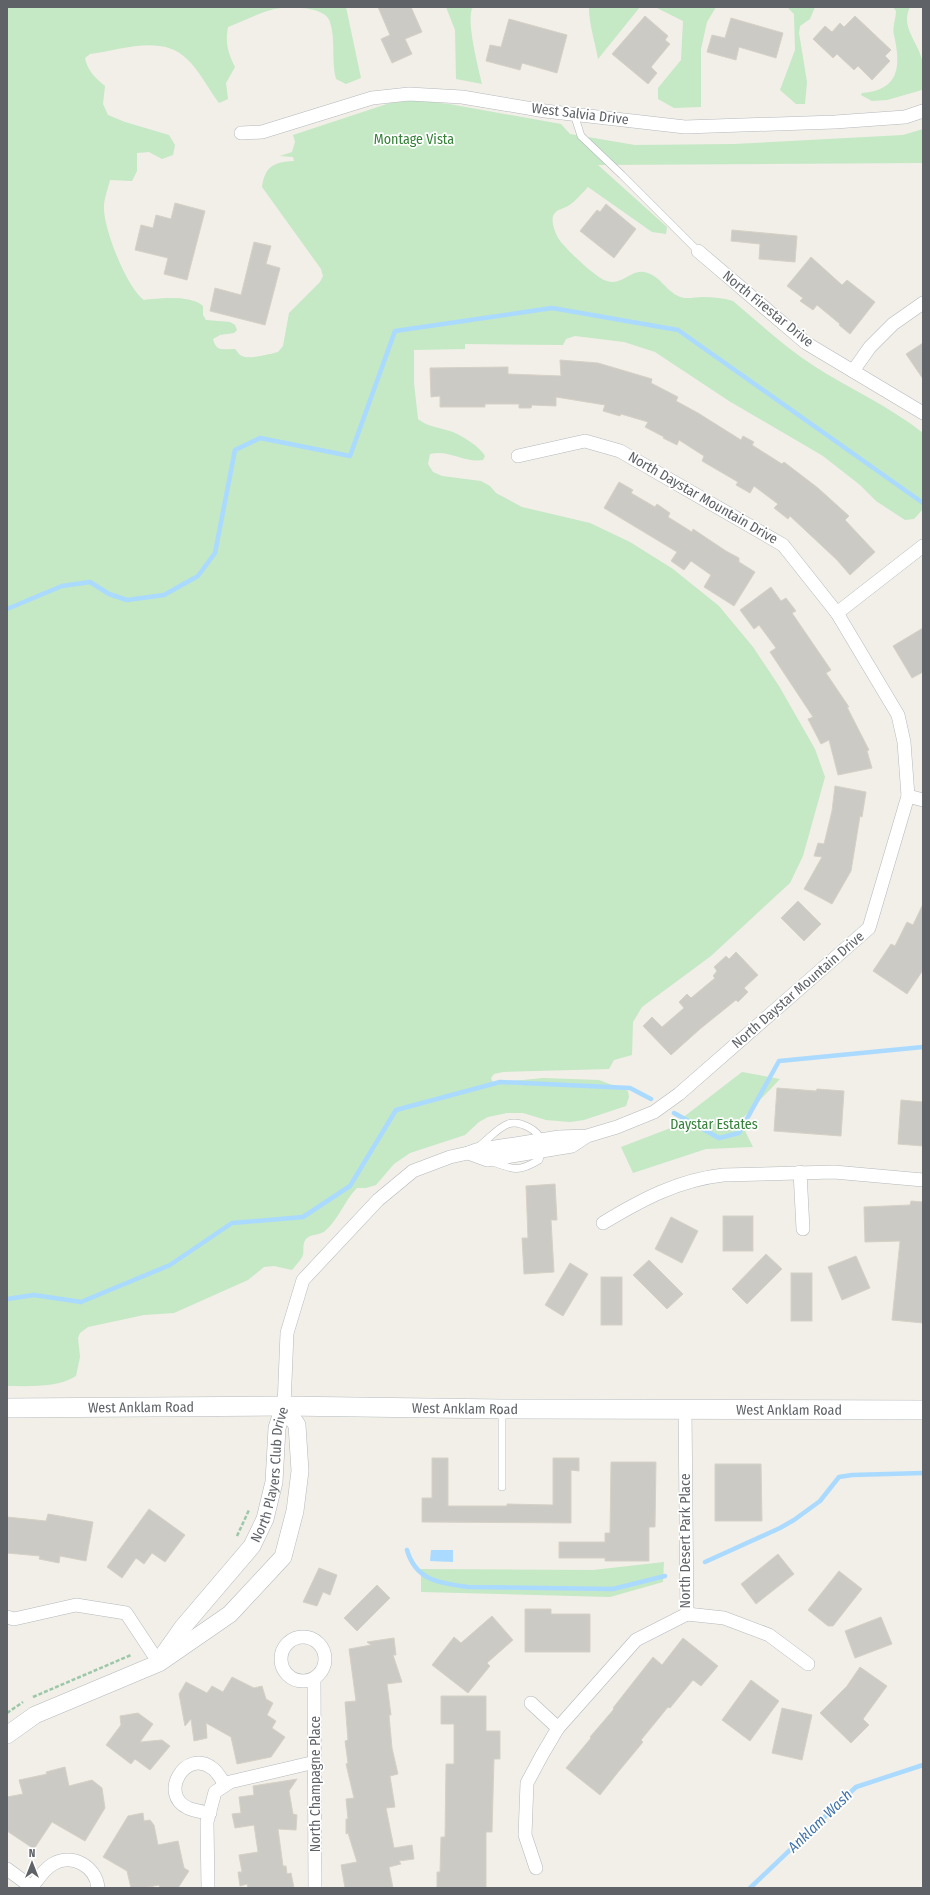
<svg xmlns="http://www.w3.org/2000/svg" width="930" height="1895" font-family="'Fira Sans Condensed',sans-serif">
	<rect width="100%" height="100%" fill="#f1efe8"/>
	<g fill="#c5e8c5">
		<path d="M7 7H346L361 78 346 84 336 79C331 60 336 41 330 22 326 6 288 6 274 9 259 13 243 21 228 27 225 43 228 53 235 67L226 83 228 99 219 103C209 90 199 70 187 59 162 34 121 50 90 54L85 58C87 70 96 79 105 86L103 104 108 115 125 122 169 135 175 145 173 155 162 159 149 152 137 153V171L132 181 110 180C108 189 103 201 104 210 105 232 127 288 144 300 160 298 191 295 203 306V315L206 320 230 322 235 325 237 330 234 333 220 335 213 339C216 352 223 349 235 349 237 351 239 355 242 356 248 360 270 354 278 352L283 346 289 313 320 282 323 276 321 269 262 187C265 166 274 162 294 161L293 157 280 156 292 152 295 142 293 135 390 103 417 100 449 104 561 124 570 134 635 145 734 144 903 135 923 129V163L598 165 667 227 666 234 652 232 588 187C582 193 575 202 568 206 563 209 556 209 553 216 551 223 556 236 561 242 567 250 597 279 607 281 622 286 630 270 644 272 660 275 665 290 678 296 686 300 694 297 703 297 713 297 723 298 733 301 759 323 785 347 814 366 850 389 889 406 923 433V509L914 519 905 520 876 501 860 485 823 456 729 401 655 352 624 342 575 336 566 339 563 345 465 344V349L414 350V383L418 419C430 428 439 427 453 432 464 437 479 446 485 456L483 460C464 463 449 449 430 454L428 464 433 472 442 476 481 481 490 486 496 493 522 507 590 523 630 542 673 569 719 606 753 647 779 686 815 749 825 777 803 856 790 883 711 956 642 1007 633 1022 632 1055 614 1060 609 1069 503 1072 494 1074 491 1078 493 1083 543 1078 599 1080 628 1091 629 1097 626 1106 584 1120 570 1122 546 1120 523 1113H507L488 1117 479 1122 465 1135 410 1153 394 1164 376 1185 366 1188H357C344 1201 339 1219 325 1231 319 1236 311 1233 306 1239 302 1244 304 1250 303 1255 301 1260 295 1266 292 1270L274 1266 264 1267 248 1280 174 1313 144 1315 88 1327 80 1333 78 1338 80 1357 76 1376C57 1388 29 1386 7 1386Z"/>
		<path d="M446 7H473C465 18 479 70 482 84L456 79 455 30Z"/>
		<path d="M589 7H640L598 59C595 41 589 25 589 7Z"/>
		<path d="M655 7H716L707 22 701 49V107L674 108 658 99V88L681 60 683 21Z"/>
		<path d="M787 7H815L810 19 800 26 799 33 807 82 805 104H796L780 90 795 50 794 14Z"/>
		<path d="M893 7H910C899 28 921 44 923 65 924 74 922 82 922 90L887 100 872 101 861 95 862 93C900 90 901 66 894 35 892 28 896 18 896 11Z"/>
		<path d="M742 1072 780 1079 740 1121 753 1147 706 1149 633 1173 621 1147 668 1129Z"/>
		<path d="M664 1562 663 1582 610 1597 421 1592V1569L593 1570Z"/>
	</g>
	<path fill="#aadaff" d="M431 1550H453V1562L430 1561Z"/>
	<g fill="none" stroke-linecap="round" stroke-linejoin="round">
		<g stroke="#aadaff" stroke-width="4.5">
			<path d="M7 609 62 586 90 582 109 594 127 600 164 595 198 576 215 553 235 450 260 438 350 456 395 331 552 308 678 330 923 503"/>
			<path d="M674 1113 719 1138 739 1133 779 1061 923 1047"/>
			<path d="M7 1299 34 1295 81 1302 170 1265 232 1223 303 1217 350 1186 396 1110 500 1082 630 1088 651 1099"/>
			<path d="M407 1550C416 1581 440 1583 468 1587L613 1589 665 1576"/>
			<path d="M705 1562 780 1528 794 1520 820 1501 839 1477 852 1475 923 1473"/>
			<path d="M750 1888 856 1787 923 1765"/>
		</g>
	</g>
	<g fill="#cccac5" stroke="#d6d1c6">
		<path d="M378 7H411L422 32 405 39 412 54 392 63 381 39 390 35Z"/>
		<path d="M645 16 668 36 665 40 670 44 651 67 657 73 648 84 612 54Z"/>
		<path d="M855 16 891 50 885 56 890 61 872 80 858 66 854 70 837 54 833 58 813 39 825 26 832 32 840 23 844 27Z"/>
		<path d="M731 18 783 33 776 58 739 47 736 60 707 52 712 35 725 38Z"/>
		<path d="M509 19 567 35 557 73 522 63 520 70 486 61 490 45 501 47Z"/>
		<path d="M175 203 205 211 187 280 164 274 168 258 135 250 141 225 153 228 156 215 171 219Z"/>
		<path d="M606 204 636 229 614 258 580 231 597 210 600 212Z"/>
		<path d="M732 230 797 236 795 262 759 259 760 244 731 241Z"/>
		<path d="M254 242 271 246 266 264 280 268 265 325 210 311 215 288 241 295Z"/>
		<path d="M811 257 842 285 847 280 875 302 850 334 839 325 840 324 817 305 813 310 800 301 803 298 787 286Z"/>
		<path d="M923 343V379L906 354Z"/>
		<path d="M560 360 598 363 652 379 651 383 678 397 676 401 698 413 741 440 743 436 754 442 752 445 782 464 784 462 818 488 849 516 845 520 875 552 850 575 837 560 790 516 788 519 774 508 778 504 754 486 750 493 736 485 738 482 702 461 704 456 679 440 677 445 663 438 664 437 645 427 648 422 621 414 620 416 603 411 605 405 556 397V406L532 405 531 408H519V404H485V407H440V396L431 397 430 368 508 367V374L561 376Z"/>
		<path d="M619 482 633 490 631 493 655 507 657 504 670 513 668 517 692 532 693 529 726 551 739 558V562L755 572 734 606 704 587 711 575 691 561 684 570 671 561 677 552 604 508Z"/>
		<path d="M771 587 781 601 786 598 796 611 792 613 831 670 826 673 849 707H847L869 750 867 751 872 768 838 775 829 740 821 744 808 719 813 717 770 652 776 648 759 625 754 629 740 610Z"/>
		<path d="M923 628V672L912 678 893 646Z"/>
		<path d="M835 786 866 792 862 817 860 816 851 871 832 904 804 889 822 857 814 856 818 843 824 844 832 811Z"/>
		<path d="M798 901 821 924 804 941 781 918Z"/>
		<path d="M923 904V970L907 994 873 971 891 944 895 946 907 922 913 925Z"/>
		<path d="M736 952 758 975 744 988 748 992 738 1002 736 1000 700 1029 671 1055 643 1026 652 1017 662 1027 684 1008 679 1002 687 994 691 998 715 978 713 976 717 971 714 967 726 956 729 959Z"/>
		<path d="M777 1088 816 1091 817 1089 844 1091 841 1136 774 1131Z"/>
		<path d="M901 1100 923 1102V1146L898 1144Z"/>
		<path d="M555 1184 557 1220H551L554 1272 524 1274 522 1238H528L526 1186Z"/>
		<path d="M911 1201 923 1202V1323L892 1320 900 1241 865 1242 864 1207 910 1205Z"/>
		<rect x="723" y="1216" width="30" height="35"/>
		<path d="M671 1217 698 1231 682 1263 655 1249Z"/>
		<path d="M766 1254 782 1269 747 1304 732 1289Z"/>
		<path d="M856 1256 870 1288 842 1300 828 1267Z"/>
		<path d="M649 1260 683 1294 667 1309 633 1275Z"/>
		<path d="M570 1263 588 1274 563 1316 545 1305Z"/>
		<rect x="791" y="1273" width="21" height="48"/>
		<rect x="601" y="1277" width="21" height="48"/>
		<path d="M432 1458H448V1506H507V1504L553 1505V1458H579V1471L571 1470V1523L422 1522V1498H432Z"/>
		<path d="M611 1462H656L655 1527H649V1561H605V1558H559V1542H605V1533H610Z"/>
		<path d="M715 1464H761L762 1521H715Z"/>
		<path d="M149 1509 185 1535 165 1562 152 1553 144 1564 136 1558 122 1578 107 1567Z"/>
		<path d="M48 1514 93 1522 86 1561 60 1556 59 1563 39 1559 40 1556 7 1553V1517L46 1521Z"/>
		<path d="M778 1554 794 1574 756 1604 741 1584Z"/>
		<path d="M319 1568 337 1575 330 1595 323 1592 317 1606 303 1602Z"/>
		<path d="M839 1571 862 1589 833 1626H828L808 1610Z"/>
		<path d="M377 1585 390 1598 357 1631 344 1618Z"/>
		<path d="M525 1609H551V1614H590V1652H525Z"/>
		<path d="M492 1616 513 1640 487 1663 490 1666 468 1693 432 1665 454 1637 461 1643Z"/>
		<path d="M881 1617 892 1644 855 1658 845 1631Z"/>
		<path d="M394 1638 396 1655H393L402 1682 387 1684 391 1715H389L392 1748 398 1774 390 1776 395 1807 386 1808 394 1848 412 1845 414 1859 399 1861 401 1864 389 1867 393 1888H345L341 1865 357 1862 348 1833 346 1834V1819H348L346 1799 354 1798 346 1764 348 1763 345 1741 348 1740 345 1702 356 1701 349 1649 371 1645 367 1642Z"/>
		<path d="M683 1638 718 1666 701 1686 693 1680 670 1708 668 1707 641 1740 643 1742 619 1771 600 1795 566 1768 591 1738 590 1737 614 1709 613 1708 653 1657 662 1665Z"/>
		<path d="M860 1667 887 1686 863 1719 869 1725 851 1743 820 1713 847 1686Z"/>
		<path d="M232 1677 254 1688 262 1686 266 1699 273 1703 267 1715 276 1721 272 1728 285 1737 271 1757 237 1764 231 1737 206 1723 207 1738 194 1741 191 1719 185 1726 179 1694 186 1682 207 1693 212 1686 223 1692Z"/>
		<path d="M751 1680 779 1701 750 1741 722 1720Z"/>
		<path d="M441 1696H486V1731H500V1759H494L492 1832H486V1888H437V1872H440L441 1837H445L446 1764H454V1724H441Z"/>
		<path d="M782 1708 812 1715 802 1760 772 1753Z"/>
		<path d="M138 1713 153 1724 140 1742 162 1740 170 1746 150 1770 135 1759 131 1764 106 1745 121 1725 120 1716Z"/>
		<path d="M65 1767 69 1786 92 1780 102 1788 105 1808 85 1841 52 1822 34 1849 7 1831V1797L23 1794 19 1780 47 1774 46 1772Z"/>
		<path d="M297 1779 289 1791 293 1814 297 1815 296 1830 278 1829 283 1866H286L287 1874 291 1873 294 1888H248L247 1884 240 1886 238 1872H242L239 1855 258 1852 254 1825 235 1828 232 1814 241 1813 239 1797 254 1795 253 1786Z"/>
		<path d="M143 1813 144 1821 150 1820 154 1825 158 1845 178 1841 184 1868 189 1871 178 1888H160L159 1885 143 1888H131L127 1871 103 1857 128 1816Z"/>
	</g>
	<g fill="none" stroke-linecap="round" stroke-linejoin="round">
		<g stroke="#b5b8bc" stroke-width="8">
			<g id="service">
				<path d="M574 114 581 136 622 175 698 251"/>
				<path d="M478 1147C488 1140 497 1128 508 1124 519 1120 539 1130 541 1141 543 1148 541 1153 539 1160 519 1172 514 1170 493 1162"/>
				<path d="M502 1409V1487"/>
			</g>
		</g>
		<g stroke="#b5b8bc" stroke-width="14">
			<g id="minor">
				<path d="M241 133 262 132 372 98 409 94 462 97 545 111 685 127 835 122 905 117 923 111"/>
				<path d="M698 251 806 343 923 413"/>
				<path d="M853 371 870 347 893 324 923 303"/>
				<path d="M518 456 585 441 620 451 783 545 837 613 898 715 904 742 908 796 869 928 679 1094 654 1112 617 1127 587 1136 572 1146 487 1160 468 1153 476 1150 559 1137 587 1136"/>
				<path d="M837 613 923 546"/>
				<path d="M908 796 923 800"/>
				<path d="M800 1172 803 1229"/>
				<path d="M603 1223C641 1200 678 1180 723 1175L834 1172 923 1180"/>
				<path d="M284 1406 287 1333 303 1280 378 1200 413 1171 450 1157 468 1153"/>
				<path d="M685 1409 687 1614"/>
				<path d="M687 1614 724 1618 769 1635 808 1664"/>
				<path d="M7 1617 14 1619 76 1605 126 1613 159 1663"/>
				<circle cx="303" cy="1659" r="22"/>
				<path d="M314 1679 315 1888"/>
				<path d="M531 1703 558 1728"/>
				<path d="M210 1813C203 1812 195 1811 188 1808 158 1794 186 1748 212 1768 218 1772 221 1779 225 1785"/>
				<path d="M536 1868 525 1835 527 1783 542 1755 558 1728 636 1640 687 1614"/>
				<path d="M7 1869 33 1888"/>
				<path d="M32 1887C38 1879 44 1869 53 1864 72 1853 96 1866 98 1888"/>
				<path d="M208 1888 207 1822 215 1792 230 1782 315 1762"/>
			</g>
		</g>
		<g stroke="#b5b8bc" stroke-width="18">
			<g id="tertiary">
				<path id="s1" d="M164 1654 183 1627 252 1546 265 1519 274 1482 277 1428 284 1406"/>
				<path d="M7 1735 35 1715 159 1663 230 1614 283 1557 295 1511 300 1471 297 1425 284 1406"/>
			</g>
		</g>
		<g stroke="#b6babf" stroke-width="20">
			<g id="secondary">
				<path id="s2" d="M7 1408 284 1406 502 1409 923 1410"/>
			</g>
		</g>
		<g stroke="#9cc7a9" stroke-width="2.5" stroke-dasharray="4 2" stroke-linecap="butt">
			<path d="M237 1536 249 1510"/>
			<path d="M33 1697 131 1655"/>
			<path d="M7 1713 23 1702"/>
		</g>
		<use href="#service" stroke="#fff" stroke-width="7"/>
		<use href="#minor" stroke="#fff" stroke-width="13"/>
		<use href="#tertiary" stroke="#fff" stroke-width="17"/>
		<use href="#secondary" stroke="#fff" stroke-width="19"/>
	</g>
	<g text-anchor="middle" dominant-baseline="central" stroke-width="3.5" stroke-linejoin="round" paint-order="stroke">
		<g font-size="14" fill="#5f6368" stroke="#fff">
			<text transform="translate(580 114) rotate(7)">West Salvia Drive</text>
			<text transform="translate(768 309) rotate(39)">North Firestar Drive</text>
			<text transform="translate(703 498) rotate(30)">North Daystar Mountain Drive</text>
			<text transform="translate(798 990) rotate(-41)">North Daystar Mountain Drive</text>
			<text stroke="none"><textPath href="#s2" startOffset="134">West Anklam Road</textPath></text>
			<text stroke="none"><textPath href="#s2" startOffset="458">West Anklam Road</textPath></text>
			<text stroke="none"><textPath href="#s2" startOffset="782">West Anklam Road</textPath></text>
			<text stroke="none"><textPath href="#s1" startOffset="214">North Players Club Drive</textPath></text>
			<text transform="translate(685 1541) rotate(-90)">North Desert Park Place</text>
			<text transform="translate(315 1784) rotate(-90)">North Champagne Place</text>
		</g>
		<g font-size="14" fill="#348238" stroke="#fff">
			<text x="414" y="139">Montage Vista</text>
			<text x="714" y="1124">Daystar Estates</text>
		</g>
		<g font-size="15" font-style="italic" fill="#4174aa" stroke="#fff">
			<text transform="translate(820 1821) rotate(-44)">Anklam Wash</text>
		</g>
	</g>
	<rect width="930" height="1895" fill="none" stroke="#5f6368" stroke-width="16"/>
	<g transform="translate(32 1863)" stroke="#ffffff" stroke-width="3" paint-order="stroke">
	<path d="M0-3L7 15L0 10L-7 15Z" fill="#5f6368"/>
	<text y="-6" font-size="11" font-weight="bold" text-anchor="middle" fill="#5f6368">N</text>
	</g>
</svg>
